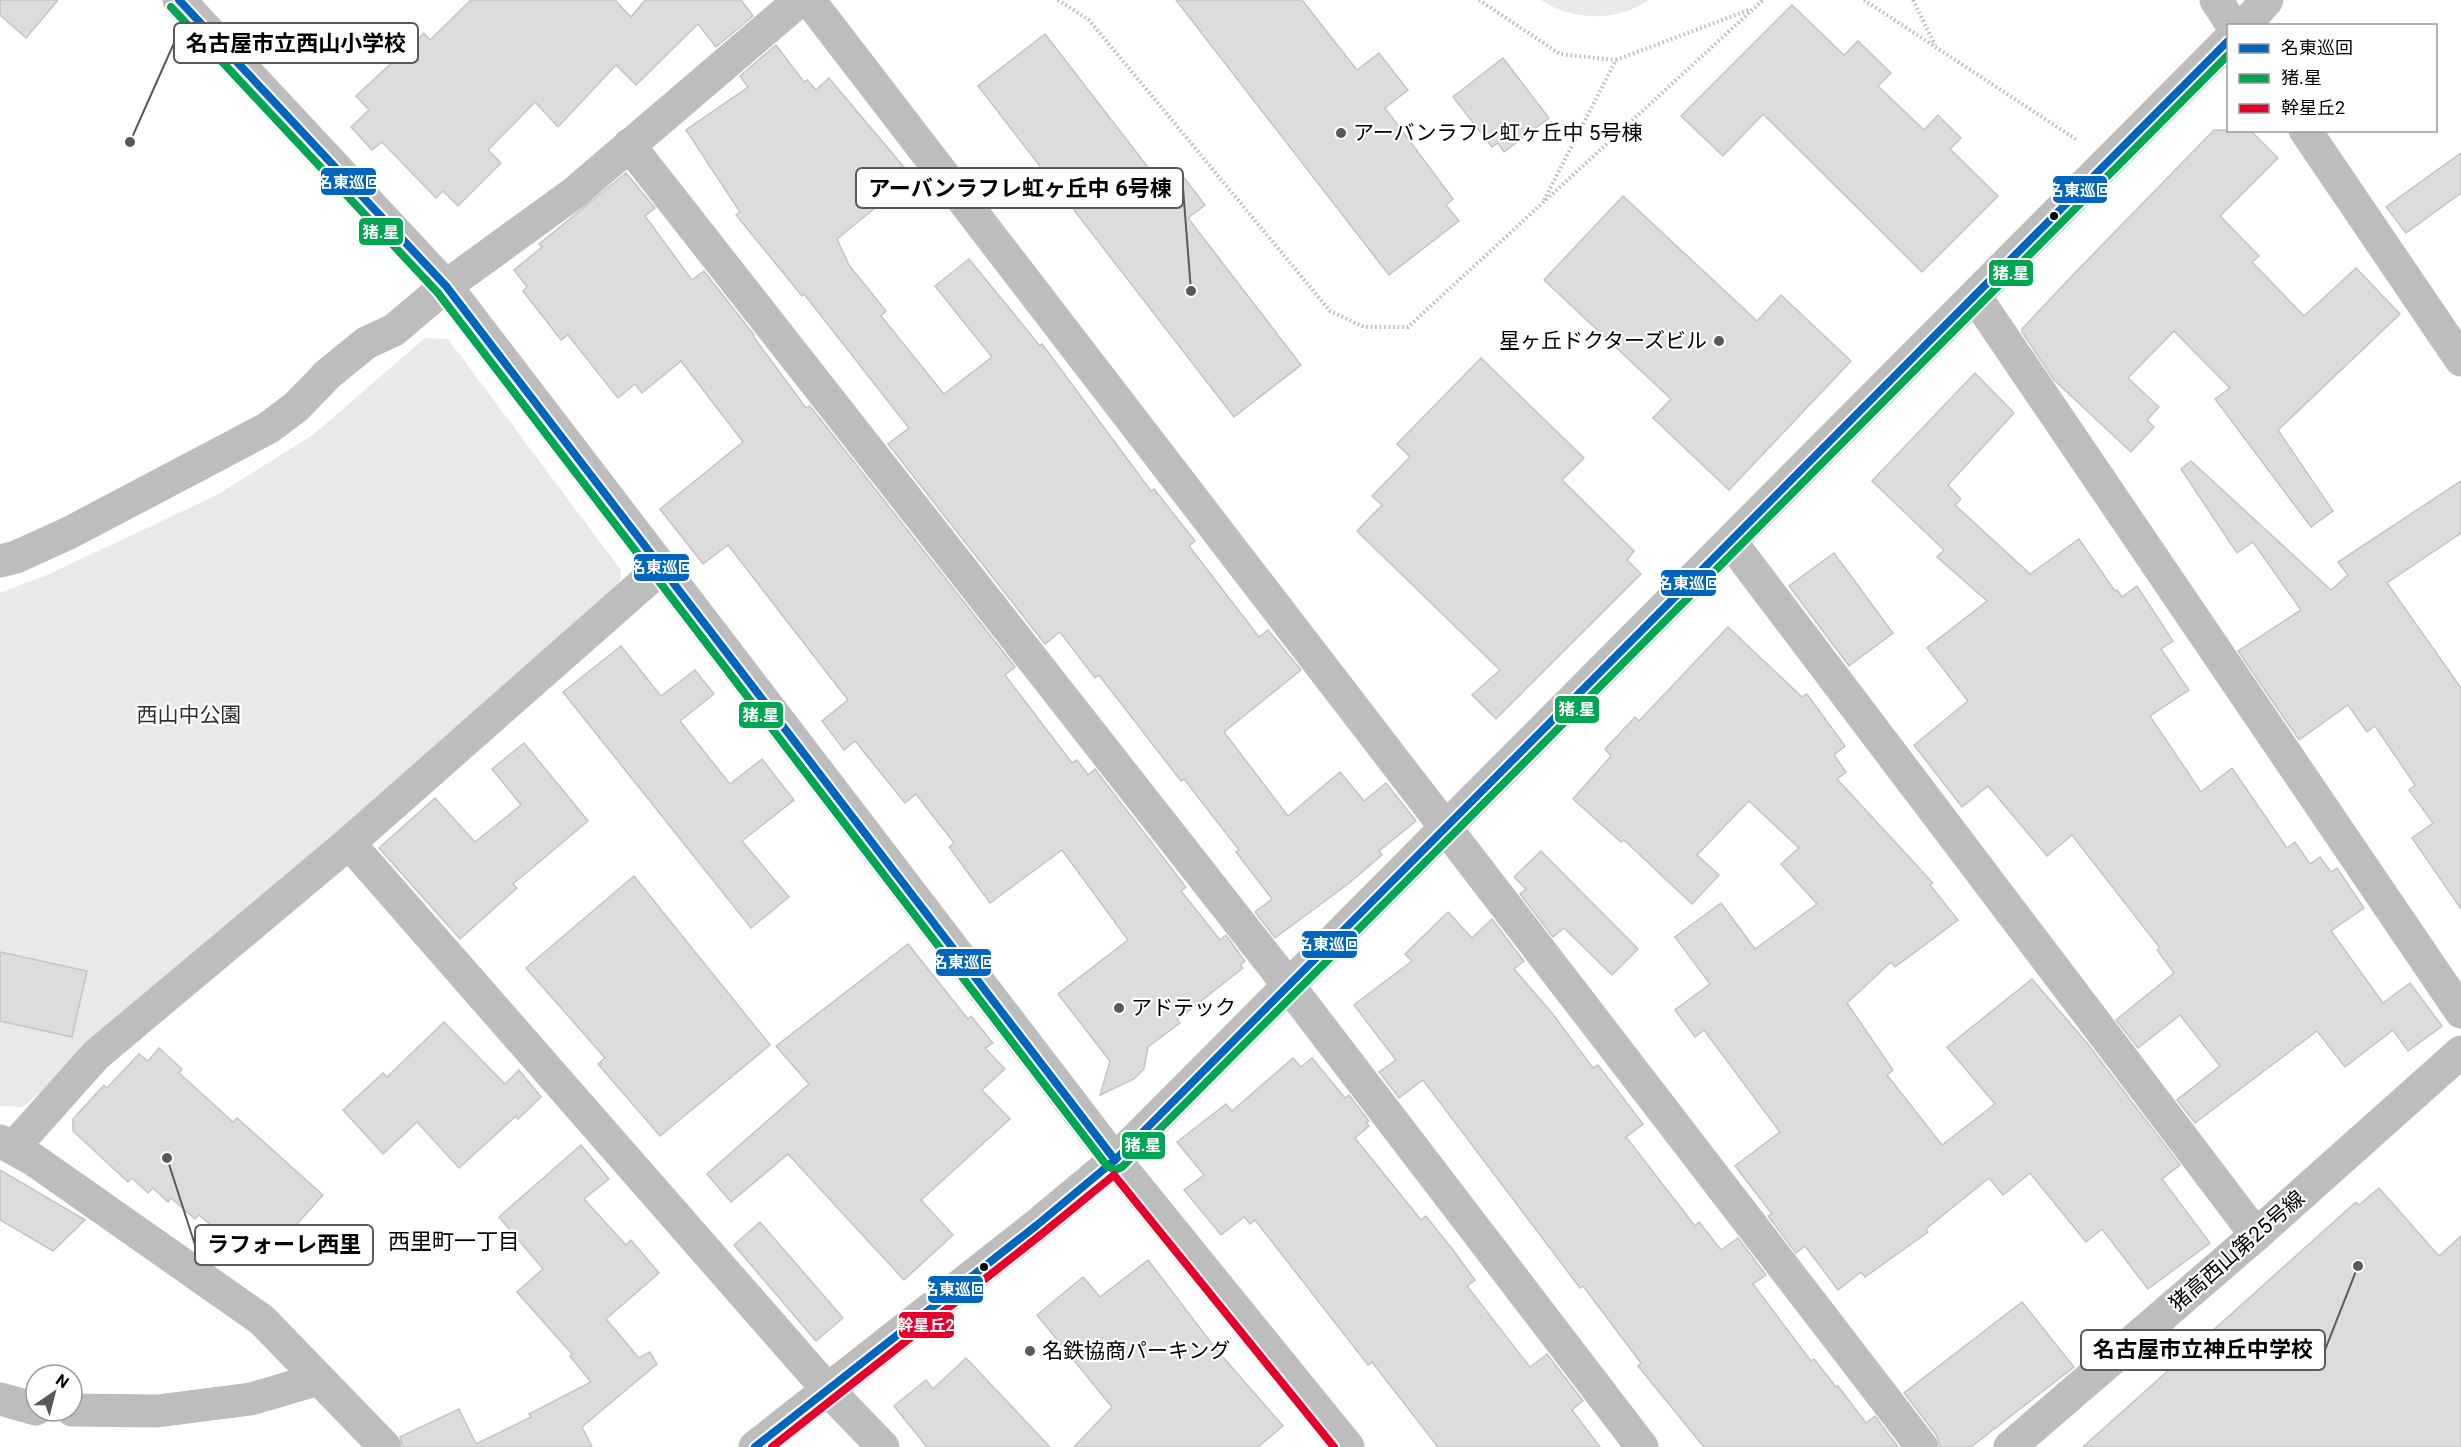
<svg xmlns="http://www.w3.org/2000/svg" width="2461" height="1447" font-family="Roboto,'Noto Sans JP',sans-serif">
	<rect width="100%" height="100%" fill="#fff"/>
	<g fill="#e9e9e9">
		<path d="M1541 0H1648C1618 22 1571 21 1541 0Z"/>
		<path d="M425 338 448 339 621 570 620 588 23 1107 0 1106V593L47 575 217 495 314 434Z"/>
	</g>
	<g fill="#dcdcdc" stroke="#c4c4c4" stroke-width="1.5">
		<path d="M0 0H58L26 38 0 15Z"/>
		<path d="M471 0H615L631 17 645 0H741L753 16 716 47 698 24 636 85 616 65 558 127 535 102 488 150 501 163 458 206 443 191 436 198 382 142 372 150 351 127 369 110 356 96 424 33 430 40Z"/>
		<path d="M1176 0H1302L1357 70 1379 53 1408 90 1385 108 1453 199 1446 205 1459 221 1389 275Z"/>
		<path d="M1792 5 1844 55 1858 41 1891 73 1878 86 1924 130 1938 115 1961 138 1950 149 1998 196 1922 272 1763 114 1723 156 1681 116Z"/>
		<path d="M1045 34 1164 188 1182 175 1205 205 1188 218 1301 365 1234 417 978 86Z"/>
		<path d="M776 45 804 82 807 80 816 90 829 78 908 172 891 185 896 191 837 239 849 265 886 311 881 316 944 394 992 357 935 286 969 259 1040 346 1042 344 1151 491 1154 489 1195 541 1189 546 1259 637 1268 630 1301 670 1224 732 1288 816 1340 772 1364 801 1386 783 1416 821 1379 851 1382 855 1348 884 1275 938 1255 912 1272 899 1236 852 1239 850 1184 779 1181 781 1099 675 1095 678 1060 632 1045 644 888 444 909 428 804 294 802 296 736 215 740 212 686 130 748 87 740 76Z"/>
		<path d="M1503 58 1549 118 1504 152 1498 143 1492 147 1453 97Z"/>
		<path d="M2214 130H2250L2278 158 2220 216 2259 256 2252 262 2304 316 2356 268 2400 314 2278 430 2333 511 2311 527 2215 399 2230 388 2174 331 2128 378 2159 407 2147 420 2154 427 2131 452 2054 380 2022 332V329L2070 278Z"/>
		<path d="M2461 153V193L2406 233 2386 207Z"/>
		<path d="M626 173 655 208 645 216 692 280 704 271 754 335 753 336 806 408 810 406 1015 667 1005 675 1072 763 1077 760 1088 775 1095 769 1186 887 1181 891 1220 940 1226 935 1245 961 1240 965 1243 968 1177 1020 1180 1023 1148 1047 1144 1069 1134 1079 1100 1095 1110 1061 1058 994 1128 940 1062 850 990 903 949 847 954 843 916 794 905 803 855 741 844 750 822 721 848 700 728 545 703 564 660 509 743 442 681 361 642 393 635 384 618 398 568 335 561 340 523 291 527 287 514 270 542 247 539 244Z"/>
		<path d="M1623 196 1757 321 1781 295 1851 361 1729 490 1653 418 1671 399 1544 280Z"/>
		<path d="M1481 358 1584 458 1562 480 1634 551 1627 560 1641 574 1496 719 1472 695 1500 670 1357 531 1382 505 1372 496 1410 457 1397 444Z"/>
		<path d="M1975 373 2014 413 1948 485 1961 499 1955 505 2030 574 2079 539 2115 591 2117 590 2122 597 2137 586 2173 641 2161 649 2189 690 2150 716 2201 792 2232 768 2287 848 2295 842 2310 864 2320 857 2331 872 2337 868 2364 908 2331 931 2383 1003 2410 983 2442 1026 2408 1051 2393 1030 2345 1067 2317 1031 2195 1123 2177 1100 2220 1066 2180 1015 2138 1048 2116 1020 2174 973 2157 950 2160 948 2072 835 2047 856 1988 786 1962 807 1914 745 1968 701 1927 648 1987 601 1937 557 1944 550 1872 481Z"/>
		<path d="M2191 461 2331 590 2348 575 2338 562 2461 481V533L2387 583 2461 688V909L2412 838 2433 823 2409 790 2415 785 2375 726 2367 732 2348 705 2299 740 2238 651 2301 610 2253 542 2237 553 2181 469Z"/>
		<path d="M1834 553 1893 633 1849 666 1789 586Z"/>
		<path d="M1728 627 1802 697 1807 694 1845 746 1834 755 1846 772 1837 779 1933 883 1930 885 1958 920 1895 967 1891 962 1847 1003 1893 1070 1887 1075 1942 1145 1995 1104 1947 1047 2032 979 2087 1043 2180 1165 2162 1179 2210 1243 2148 1289 2102 1229 2086 1242 2030 1173 2003 1195 1989 1178 1926 1229 1928 1232 1865 1277 1861 1272 1838 1290 1805 1246 1796 1253 1768 1216 1772 1214 1735 1166 1780 1132 1704 1030 1695 1037 1675 1010 1710 984 1675 937 1721 903 1755 949 1817 904 1781 864 1799 848 1749 801 1697 855 1719 875 1692 904 1624 840 1621 842 1573 799 1611 756 1605 749 1635 717 1639 721Z"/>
		<path d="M621 646 661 696 695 670 714 694 680 721 730 784 762 759 794 800 742 841 789 897 751 928 563 692Z"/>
		<path d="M524 743 588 821 513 884 517 888 460 939 379 848 435 798 475 842 521 805 492 769Z"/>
		<path d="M1541 851 1638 949 1612 975 1564 928 1553 937 1520 894 1526 889 1514 877Z"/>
		<path d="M634 876 770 1045 660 1136 598 1064 605 1058 526 968Z"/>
		<path d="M1448 912 1472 938 1492 919 1524 961 1514 969 1552 1013 1593 1068 1598 1065 1643 1124 1626 1137 1695 1226 1699 1222 1721 1250 1738 1238 1766 1275 1753 1284 1811 1361 1814 1359 1836 1387 1838 1386 1866 1423 1875 1416 1898 1447H1704L1638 1366 1641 1363 1583 1286 1580 1288 1423 1080 1399 1098 1379 1072 1396 1060 1354 1005 1412 961 1405 954Z"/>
		<path d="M908 944 968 1019 971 1016 993 1043 985 1048 1005 1069 982 1090 1010 1119 921 1200 953 1235 904 1280 788 1154 731 1202 707 1174 809 1084 776 1046Z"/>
		<path d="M0 952 87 971 72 1037 0 1021Z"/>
		<path d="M444 1022 505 1084 519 1070 541 1097 518 1119 516 1116 459 1168 417 1122 383 1154 343 1110 383 1073 387 1077Z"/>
		<path d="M159 1048 182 1069 179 1073 233 1122 237 1118 323 1195 261 1264 233 1238 230 1242 199 1215 195 1219 171 1198 168 1202 153 1188 148 1193 132 1178 128 1182 73 1131V1119L104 1085 107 1088 139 1054 148 1061Z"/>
		<path d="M1293 1058 1301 1067 1312 1058 1345 1098 1349 1095 1369 1121 1366 1123 1369 1126 1355 1138 1421 1220 1426 1216 1453 1250 1475 1280 1467 1286 1530 1367 1547 1354 1583 1401 1572 1410 1600 1447H1438L1372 1362 1368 1365 1255 1220 1250 1224 1244 1217 1221 1235 1184 1190 1204 1175 1177 1142 1226 1104 1232 1111Z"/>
		<path d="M581 1145 609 1179 584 1199 626 1245 631 1240 659 1273 606 1319 639 1358 650 1352 657 1364 582 1427 592 1447H403L400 1437 459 1409 476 1444 531 1417 529 1414 591 1382 570 1356 572 1354 517 1292 543 1269 499 1217Z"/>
		<path d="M0 1170 85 1220 53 1251 0 1220Z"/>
		<path d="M2379 1188 2439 1256 2461 1236V1447H2083L2356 1202 2359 1205Z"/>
		<path d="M760 1222 843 1318 816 1341 734 1245Z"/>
		<path d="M1148 1260 1216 1349 1283 1426 1258 1447H1074L1112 1407 1037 1315 1083 1277 1100 1297Z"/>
		<path d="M2022 1302 2074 1367 1971 1447H1940L1937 1436 1904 1393Z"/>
		<path d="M966 1358 1050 1447H927L894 1406 926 1380 933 1389Z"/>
	</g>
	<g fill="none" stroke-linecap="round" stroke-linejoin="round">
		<g stroke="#b8b8b8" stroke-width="4" stroke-dasharray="1.5 3" stroke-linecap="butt">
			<path d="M1058 0 1089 20 1330 311 1364 327H1408L1763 0"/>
			<path d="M1479 0 1560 54 1616 60"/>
			<path d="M1864 0 2077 140"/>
			<path d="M1913 0 1935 45"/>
			<path d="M1544 200 1616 60 1751 9"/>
		</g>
		<g stroke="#bdbdbd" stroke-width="33">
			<path d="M179 0 446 286 1115 1160 1348 1447"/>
			<path d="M809 0 1922 1447"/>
			<path d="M2216 0 2233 26"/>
			<path d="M2244 26 2267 0"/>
			<path d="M2305 130 2461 360"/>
			<path d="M629 145 1289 986 1642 1447"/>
			<path d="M1975 296 2461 1012"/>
			<path d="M1731 542 2256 1235"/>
			<path d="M0 561 16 557 69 533 268 428 296 407 328 374 366 343 394 330 446 286 574 193 800 0"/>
			<path d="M349 843 828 1390 883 1447"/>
			<path d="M0 1141 34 1160 262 1320 385 1447"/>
			<path d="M13 1148 96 1055 349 843 661 568"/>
			<path d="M0 1399 36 1409"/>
			<path d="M72 1410 157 1411 251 1399 319 1379"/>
			<path d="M755 1447 1037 1225 1115 1160 2228 41"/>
			<path d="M2010 1447 2256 1235 2461 1052"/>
		</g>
		<g stroke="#fff" stroke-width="12">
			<g id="bus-1">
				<path d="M179 0 446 286 1115 1160"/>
				<path d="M755 1447 1037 1225 1115 1160 2228 41"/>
			</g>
		</g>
		<g stroke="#fff" stroke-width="12">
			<path id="bus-2" d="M171 7 438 293 1107 1166 1115 1170 1122 1167 2228 55"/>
		</g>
		<g stroke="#fff" stroke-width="12">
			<path id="bus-3" d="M772 1447 1043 1233 1114 1175 1334 1447"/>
		</g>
		<use href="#bus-1" stroke="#0065bd" stroke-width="8"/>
		<use href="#bus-2" stroke="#00a651" stroke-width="8"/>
		<use href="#bus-3" stroke="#e4002b" stroke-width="8"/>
	</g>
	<g fill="#595959" stroke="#fff" stroke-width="2">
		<circle cx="1341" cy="133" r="6"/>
		<circle cx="1719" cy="341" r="6"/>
		<circle cx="1119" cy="1008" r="6"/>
		<circle cx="1030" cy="1351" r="6"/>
	</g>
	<g fill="#000" stroke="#fff" stroke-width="2">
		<circle cx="2054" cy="216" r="5"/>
		<circle cx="984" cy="1267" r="5"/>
	</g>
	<g text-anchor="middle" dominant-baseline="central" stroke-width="4.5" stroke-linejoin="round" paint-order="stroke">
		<g font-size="21" fill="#000" stroke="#fff" text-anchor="start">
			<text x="1353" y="133">アーバンラフレ虹ヶ丘中 5号棟</text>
			<text x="1707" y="341" text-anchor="end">星ヶ丘ドクターズビル</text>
			<text x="1131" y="1008">アドテック</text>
			<text x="1042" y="1351">名鉄協商パーキング</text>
		</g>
		<g font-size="21" fill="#2e2e2e" stroke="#fff">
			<text x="189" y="715">西山中公園</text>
		</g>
		<g font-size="21" fill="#000" stroke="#fff">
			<text transform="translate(2237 1251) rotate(-41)">猪高西山第25号線</text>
		</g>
		<g font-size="22" fill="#000" stroke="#fff">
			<text x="454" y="1241">西里町一丁目</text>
		</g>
	</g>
	<path fill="none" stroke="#595959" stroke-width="2" d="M130 142L174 43M1191 291L1183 188M167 1158L195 1245M2358 1266L2325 1350"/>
	<g fill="#595959" stroke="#fff" stroke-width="2">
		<circle cx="130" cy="142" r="6"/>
		<circle cx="1191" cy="291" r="6"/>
		<circle cx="167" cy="1158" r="6"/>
		<circle cx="2358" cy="1266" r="6"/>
	</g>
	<g fill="#fff" stroke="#595959" stroke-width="2">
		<rect x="174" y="23" width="244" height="40" rx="6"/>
		<rect x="856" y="168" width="327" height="40" rx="6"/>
		<rect x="195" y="1225" width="178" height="40" rx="6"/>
		<rect x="2081" y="1330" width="244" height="40" rx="6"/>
	</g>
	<g font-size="22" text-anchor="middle" font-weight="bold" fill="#000">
		<text x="296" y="51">名古屋市立西山小学校</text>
		<text x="1020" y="196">アーバンラフレ虹ヶ丘中 6号棟</text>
		<text x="284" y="1252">ラフォーレ西里</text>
		<text x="2203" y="1357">名古屋市立神丘中学校</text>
	</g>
	<g stroke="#fff" stroke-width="2">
		<rect x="320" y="167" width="57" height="29" rx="6" fill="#0065bd"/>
		<rect x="2052" y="175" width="56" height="29" rx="6" fill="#0065bd"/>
		<rect x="358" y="217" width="46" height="29" rx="6" fill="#00a651"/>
		<rect x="1988" y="259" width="46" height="28" rx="6" fill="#00a651"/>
		<rect x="633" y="553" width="57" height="29" rx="6" fill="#0065bd"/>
		<rect x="1660" y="569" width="57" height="28" rx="6" fill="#0065bd"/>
		<rect x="1554" y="695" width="46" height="29" rx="6" fill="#00a651"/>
		<rect x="738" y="701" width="46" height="28" rx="6" fill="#00a651"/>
		<rect x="1301" y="930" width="57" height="29" rx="6" fill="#0065bd"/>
		<rect x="935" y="948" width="57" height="29" rx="6" fill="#0065bd"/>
		<rect x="1121" y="1131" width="45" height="29" rx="6" fill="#00a651"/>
		<rect x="927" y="1275" width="57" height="29" rx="6" fill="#0065bd"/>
		<rect x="898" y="1311" width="57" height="28" rx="6" fill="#e4002b"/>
	</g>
	<g font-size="16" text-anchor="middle" font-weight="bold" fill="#fff">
		<text x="349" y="188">名東巡回</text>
		<text x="2080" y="196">名東巡回</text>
		<text x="381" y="238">猪.星</text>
		<text x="2011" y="279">猪.星</text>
		<text x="662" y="573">名東巡回</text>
		<text x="1689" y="589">名東巡回</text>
		<text x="1577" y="715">猪.星</text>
		<text x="761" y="721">猪.星</text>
		<text x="1329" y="950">名東巡回</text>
		<text x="964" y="968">名東巡回</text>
		<text x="1143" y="1151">猪.星</text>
		<text x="955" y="1295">名東巡回</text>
		<text x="926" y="1331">幹星丘2</text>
	</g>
	<rect x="2227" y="24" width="210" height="108" fill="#ffffff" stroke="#999999" stroke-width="1.5"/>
	<rect x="2239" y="44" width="30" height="9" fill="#0065bd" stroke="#999999" stroke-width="1.5"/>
	<text x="2281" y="54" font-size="18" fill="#000000">名東巡回</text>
	<rect x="2239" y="74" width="30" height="9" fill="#00a651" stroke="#999999" stroke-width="1.5"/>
	<text x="2281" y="84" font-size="18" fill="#000000">猪.星</text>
	<rect x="2239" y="104" width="30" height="9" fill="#e4002b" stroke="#999999" stroke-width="1.5"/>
	<text x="2281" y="114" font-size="18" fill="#000000">幹星丘2</text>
	<g transform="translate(54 1393) rotate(35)"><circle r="28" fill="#ffffff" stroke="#999999" stroke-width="1.5"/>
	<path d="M0-4.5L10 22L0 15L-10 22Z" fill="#595959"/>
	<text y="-9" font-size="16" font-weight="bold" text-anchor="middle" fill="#000000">N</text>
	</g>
</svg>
